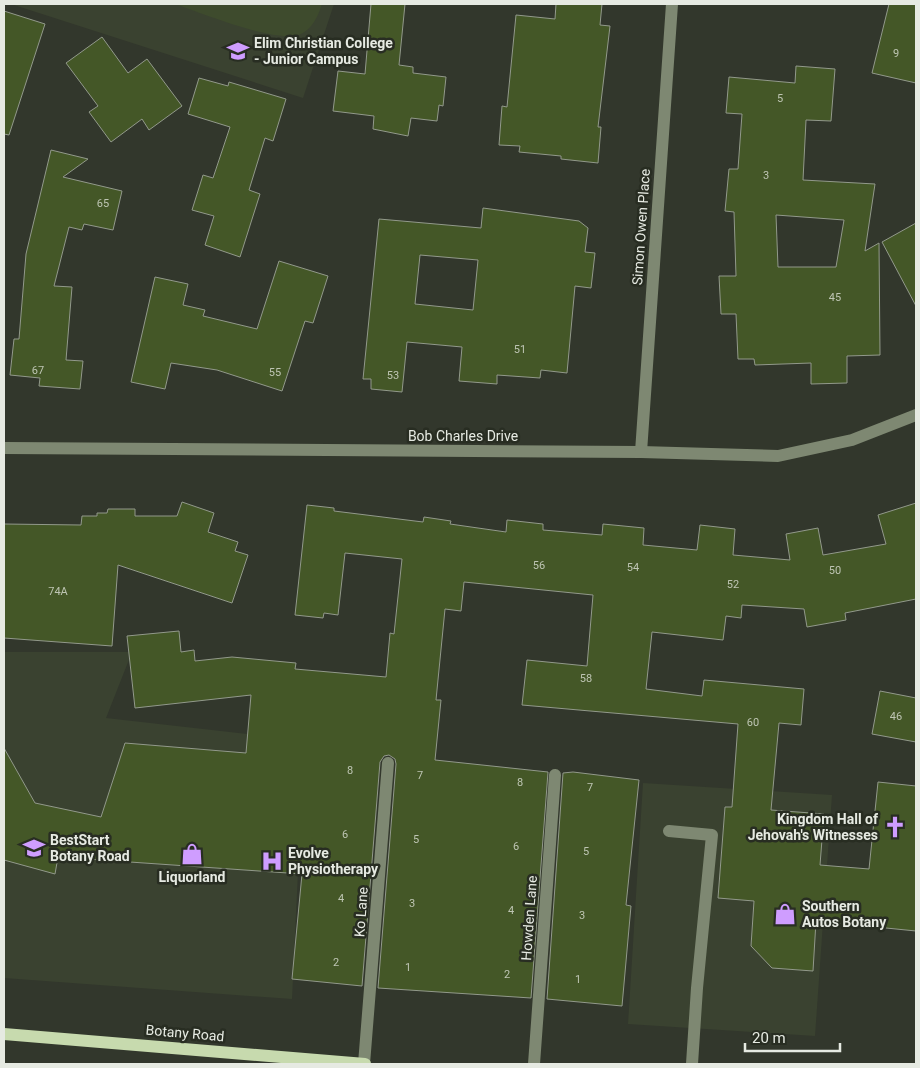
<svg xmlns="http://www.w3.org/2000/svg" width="920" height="1068" font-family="Roboto,sans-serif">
	<rect width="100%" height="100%" fill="#32372c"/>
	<g fill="#3a4230">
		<path d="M11 4H334L303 98Z"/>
		<path d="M4 652H132L106 718 310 741 298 872 292 999 4 978Z"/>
		<path d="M643 783 832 795 815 1036 628 1024Z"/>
	</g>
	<path fill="#3e4b2d" d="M175 4H322C318 16 313 28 301 34 279 45 199 12 175 4Z"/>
	<g fill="#445727" stroke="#92998b" fill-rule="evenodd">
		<path d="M371 4H405L399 65 413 67V73L446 77 443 106 439 105 437 121 411 118 408 136 373 129 374 116 333 111 338 71 365 74Z"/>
		<path d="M556 4H602L600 25 610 26 598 127H601L598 163 561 159V156L519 152 520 146 499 145 502 106 507 107 516 15 555 19Z"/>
		<path d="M889 4H916V83L872 73Z"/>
		<path d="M4 11 45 24 9 135 4 134Z"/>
		<path d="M102 37 128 73 147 59 182 106 149 130 142 119 111 142 89 112 98 106 66 63Z"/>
		<path d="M796 66 835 69 831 121 806 120 803 180 875 184 865 251 879 243 880 355 847 356V383L811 384V363L755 365 754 359H738L736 314H721L719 276H736L734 212 725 211 729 169H738L742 114 726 113 729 77 795 83ZM776 215 844 220 836 267H778Z"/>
		<path d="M199 78 228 86 229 82 286 99 273 141 265 138 249 190 260 194 240 257 205 245 214 216 192 210 203 175 213 178 230 127 188 114Z"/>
		<path d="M51 150 88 159 63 177 122 191 113 230 84 224 82 230 69 227 54 286 72 287 66 360 83 361 80 389 39 386 40 378 10 375 14 339H19L26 254Z"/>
		<path d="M483 208 579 221 588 228 585 252 595 253 591 288 575 286 567 373 541 370 540 378 497 375V384L459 381 462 347 407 342 402 392 371 389V379H363L379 219 481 228ZM420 255 478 260 473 310 415 304Z"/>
		<path d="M916 223V306L882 242Z"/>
		<path d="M279 261 328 276 313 323 305 321 282 391 217 370 171 363 165 389 131 382 155 277 188 284 183 305 205 310 203 316 257 329Z"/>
		<path d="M182 502 214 513 208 532 238 542 235 551 248 555 232 603 118 565 112 646 4 638V524L81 525 82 516H97V513H107L108 509H135V516H177Z"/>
		<path d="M916 503V599L845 613 846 620 807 627 804 609 742 605 741 618 726 616 723 640 652 632 646 689 702 696 704 680 804 689 801 725 779 723 771 810 824 814 820 865 869 869 878 782 916 786V931L816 921 813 971 772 968 751 946 754 901 718 898 725 807H732L738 724 522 705 527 660 587 666 593 595 464 582 461 611 445 609 436 700H441L435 760 548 772 531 998 378 988 396 764 395 759 389 755 384 756 380 762 362 986 292 979 302 874 58 857 55 874 4 860V748L35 803 101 817 125 743 246 753 251 695 135 708 127 636 179 631 181 652 194 650 195 661 232 657 296 663 295 669 386 677 390 633 394 634 402 559 345 553 338 615 324 613 323 618 295 615 307 505 334 508V511L423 522 424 517 451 521 450 524 506 532 507 520 543 524V530L602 535 603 524 644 528 643 545 697 550 700 525 735 529 733 555 790 560 786 534 818 528 823 555 886 544 878 515Z"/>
		<path d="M880 691 916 698V742L872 734Z"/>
		<path d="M573 772 639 780 626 905 631 906 622 1006 547 999 563 773Z"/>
	</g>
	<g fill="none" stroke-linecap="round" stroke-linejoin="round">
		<g stroke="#7e8872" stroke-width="12">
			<path d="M4 448 641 452 778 456 852 440 916 415"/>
			<path d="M641 452 672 4"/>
			<path d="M669 831 712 835 697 988 692 1064"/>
			<path d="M364 1064 388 763"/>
			<path d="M534 1064 555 775"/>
		</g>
		<path stroke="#c7daae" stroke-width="12" d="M4 1034 365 1064"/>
	</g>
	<defs>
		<g id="school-bare" transform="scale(1.725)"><path d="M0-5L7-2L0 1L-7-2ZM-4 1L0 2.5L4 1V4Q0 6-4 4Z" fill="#cf9dff" stroke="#282d22" stroke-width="2.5" paint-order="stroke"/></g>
		<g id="church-bare" transform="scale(1.725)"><path d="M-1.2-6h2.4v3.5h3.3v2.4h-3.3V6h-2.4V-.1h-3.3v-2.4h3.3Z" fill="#cf9dff" stroke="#282d22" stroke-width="2.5" paint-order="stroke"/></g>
		<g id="shop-bare" transform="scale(1.725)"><path d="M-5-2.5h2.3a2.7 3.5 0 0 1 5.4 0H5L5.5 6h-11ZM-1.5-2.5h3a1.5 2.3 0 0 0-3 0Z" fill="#cf9dff" stroke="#282d22" stroke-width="2.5" paint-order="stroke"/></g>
		<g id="hospital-bare" transform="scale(1.725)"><path d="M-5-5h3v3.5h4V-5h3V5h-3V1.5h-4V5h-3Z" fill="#cf9dff" stroke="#282d22" stroke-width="2.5" paint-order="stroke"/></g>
	</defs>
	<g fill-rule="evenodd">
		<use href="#school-bare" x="238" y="51"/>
		<use href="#church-bare" x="895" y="827"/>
		<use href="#school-bare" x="34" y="848"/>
		<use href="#shop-bare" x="192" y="854"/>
		<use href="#hospital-bare" x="272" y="861"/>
		<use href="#shop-bare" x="785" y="914"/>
	</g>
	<g text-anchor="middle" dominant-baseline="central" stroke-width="5" stroke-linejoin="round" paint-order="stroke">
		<g font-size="11" fill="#bec5b3">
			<text x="896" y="53">9</text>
			<text x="780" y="98">5</text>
			<text x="766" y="175">3</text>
			<text x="103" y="203">65</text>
			<text x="835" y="297">45</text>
			<text x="520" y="349">51</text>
			<text x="38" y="370">67</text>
			<text x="275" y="372">55</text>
			<text x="393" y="375">53</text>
			<text x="539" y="565">56</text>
			<text x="633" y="567">54</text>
			<text x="835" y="570">50</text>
			<text x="733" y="584">52</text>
			<text x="58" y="591">74A</text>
			<text x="586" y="678">58</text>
			<text x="896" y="716">46</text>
			<text x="753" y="722">60</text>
			<text x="350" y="770">8</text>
			<text x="420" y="775">7</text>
			<text x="520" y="782">8</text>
			<text x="590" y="787">7</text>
			<text x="345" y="834">6</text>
			<text x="416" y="839">5</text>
			<text x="516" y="846">6</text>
			<text x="586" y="851">5</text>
			<text x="341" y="898">4</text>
			<text x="412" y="903">3</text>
			<text x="511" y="910">4</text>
			<text x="582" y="915">3</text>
			<text x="336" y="962">2</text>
			<text x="408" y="967">1</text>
			<text x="507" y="974">2</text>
			<text x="578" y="979">1</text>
		</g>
		<g font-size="14" font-weight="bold" fill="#e6eae2" stroke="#282d22" text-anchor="start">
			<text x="254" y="43">Elim Christian College<tspan x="254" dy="16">- Junior Campus</tspan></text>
			<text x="878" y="819" text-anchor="end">Kingdom Hall of<tspan x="878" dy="16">Jehovah's Witnesses</tspan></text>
			<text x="50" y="840">BestStart<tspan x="50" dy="16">Botany Road</tspan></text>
			<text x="288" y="853">Evolve<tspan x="288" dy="16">Physiotherapy</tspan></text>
			<text x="192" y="877" text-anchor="middle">Liquorland</text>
			<text x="802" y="906">Southern<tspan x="802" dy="16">Autos Botany</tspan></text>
		</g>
		<g font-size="14" fill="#e6eae2" stroke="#282d22">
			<text transform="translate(641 227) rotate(-86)">Simon Owen Place</text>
			<text x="463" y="436">Bob Charles Drive</text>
			<text transform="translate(361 912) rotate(-86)">Ko Lane</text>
			<text transform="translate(529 918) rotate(-86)">Howden Lane</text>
			<text transform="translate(185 1033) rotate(5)">Botany Road</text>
		</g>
	</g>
	<rect width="920" height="1068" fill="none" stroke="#e6eae2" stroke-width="10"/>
	<path d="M745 1043v8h95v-8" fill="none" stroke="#e6eae2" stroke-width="2.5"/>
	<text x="752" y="1043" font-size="15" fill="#e6eae2" stroke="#282d22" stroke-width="4" paint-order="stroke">20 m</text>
</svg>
